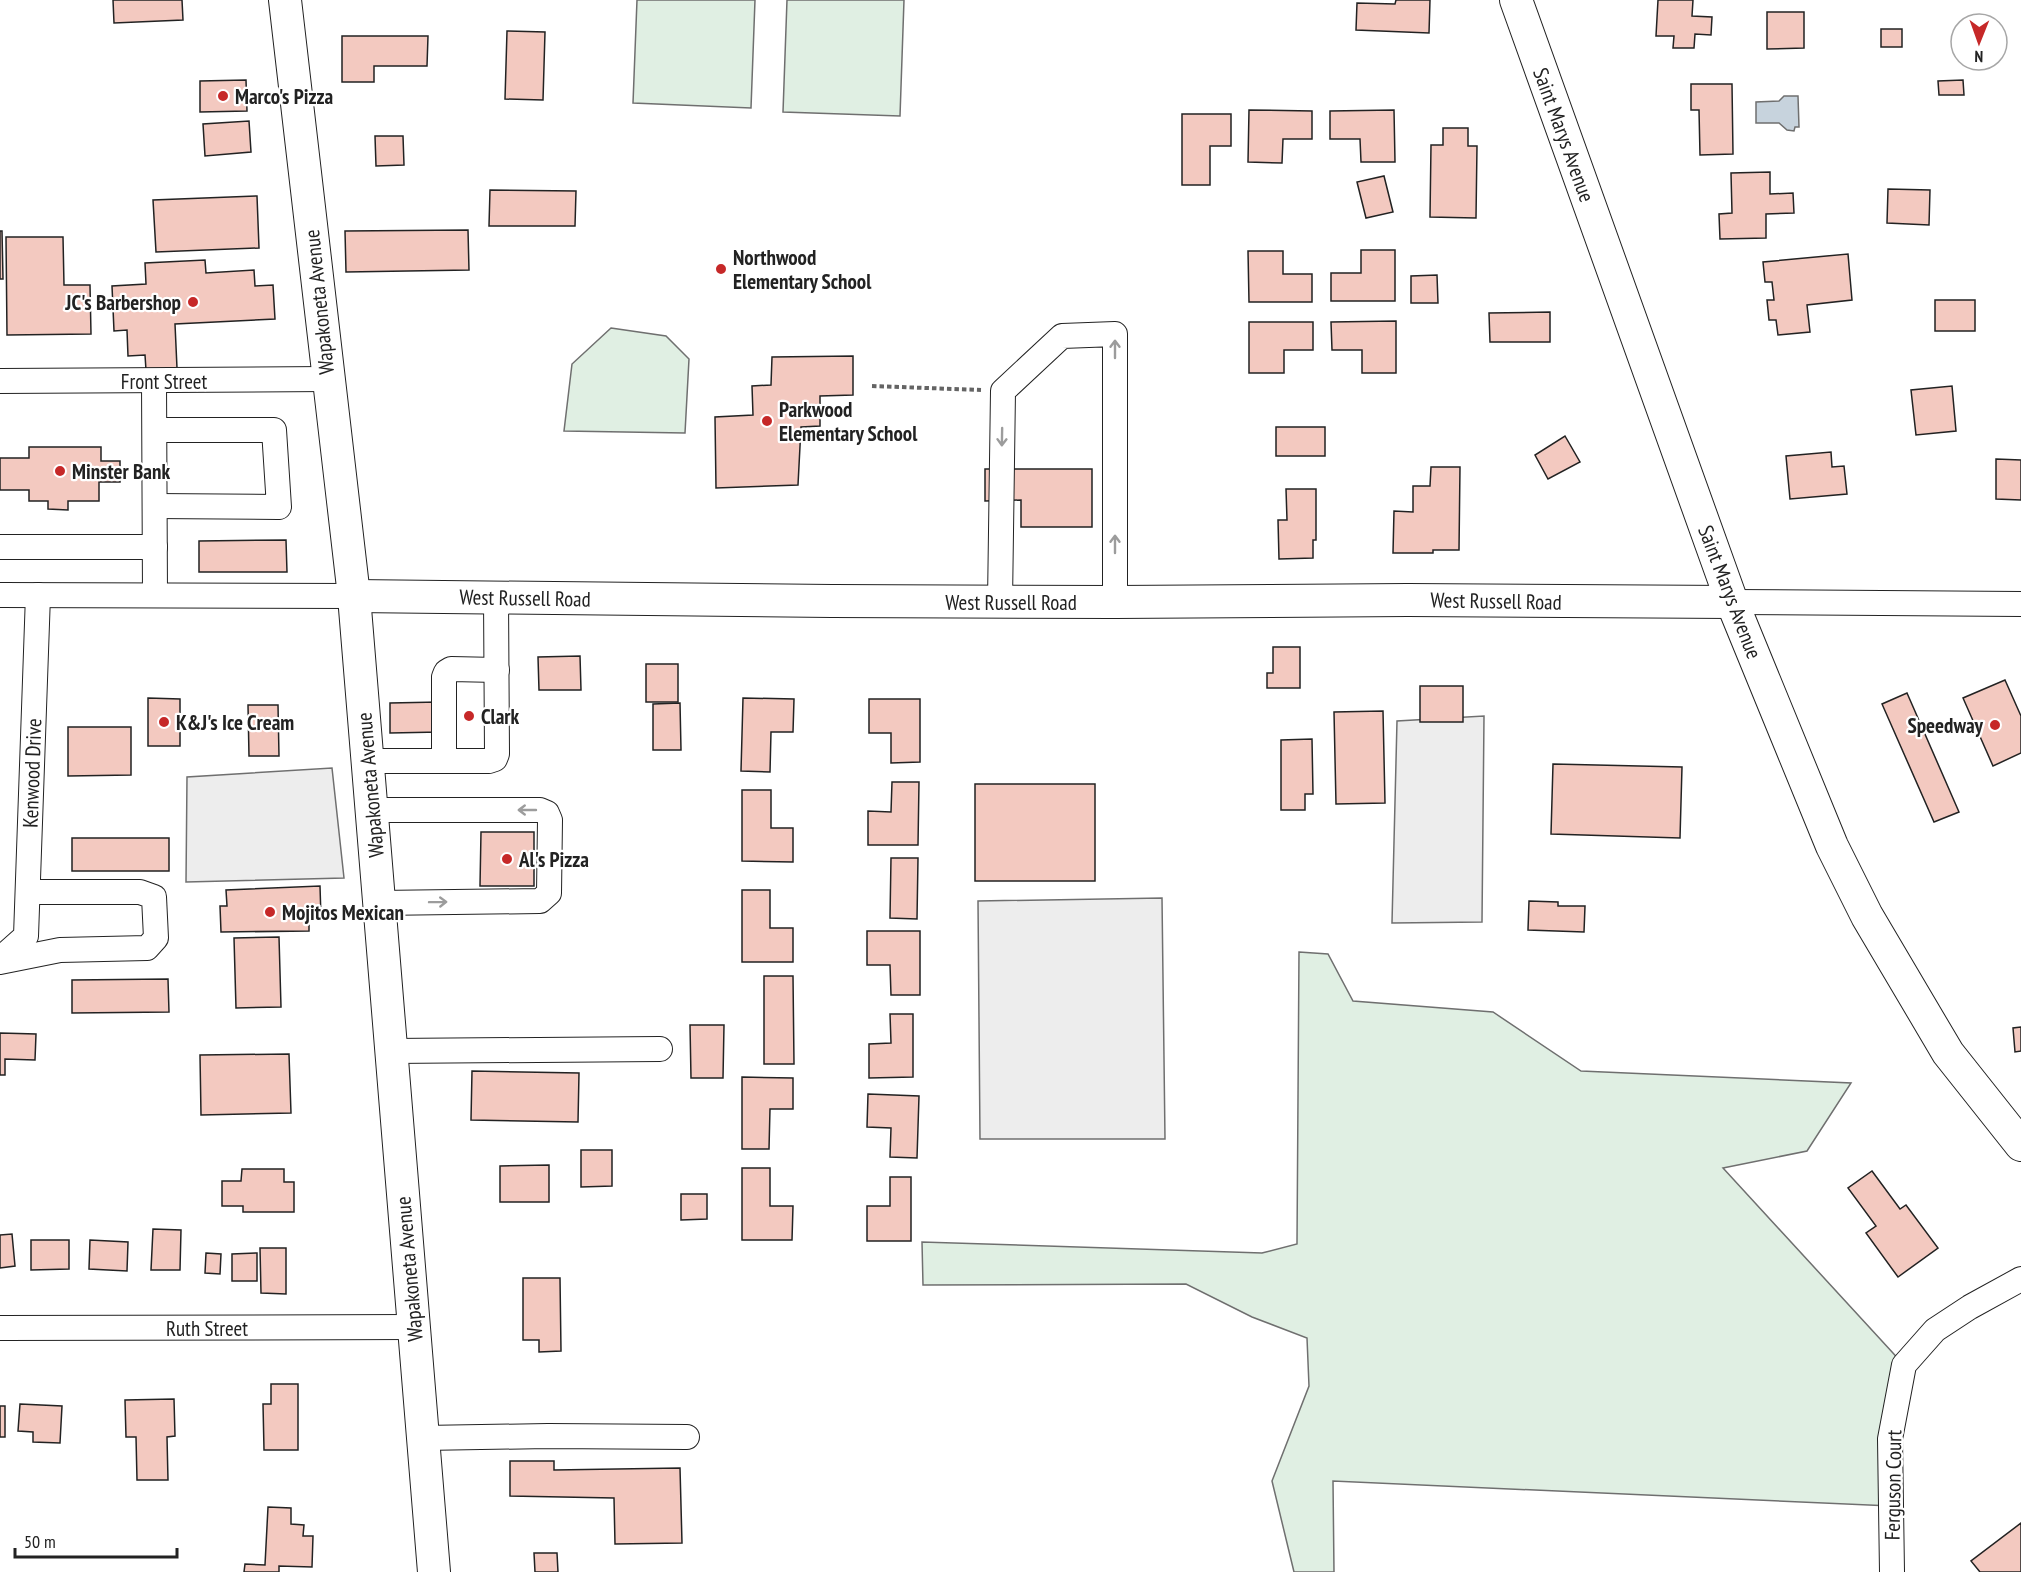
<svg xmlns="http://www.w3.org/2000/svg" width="2021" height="1572" font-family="'PT Sans Narrow',sans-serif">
	<rect width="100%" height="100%" fill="#fff"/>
	<g fill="#e0efe3" stroke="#6f6f6f" stroke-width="1.5">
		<path d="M637 0H755L751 108 633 103Z"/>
		<path d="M787 0H904L900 116 783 112Z"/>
		<path d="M611 328 666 336 689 359 685 433 564 431 572 364Z"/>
		<path d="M1299 952 1328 954 1353 1001 1493 1012 1581 1071 1851 1083 1807 1151 1723 1168 1904 1365 1891 1506 1333 1481 1334 1572H1294L1272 1481 1309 1386 1307 1338 1252 1317 1186 1284 923 1285 922 1242 1262 1253 1297 1244Z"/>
	</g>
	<g fill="#ededed" stroke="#6f6f6f" stroke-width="1.5">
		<path d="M1484 716 1482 922 1392 923 1397 721Z"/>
		<path d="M332 768 344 878 186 882 187 777Z"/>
		<path d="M1162 898 1165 1139H980L978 901Z"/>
	</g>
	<path fill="#c7d3dd" stroke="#6f6f6f" stroke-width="1.5" d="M1784 96H1798L1799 127H1795L1794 131 1787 130 1779 123H1756V102L1779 101Z"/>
	<g fill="#f3c9c0" stroke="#222" stroke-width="1.5">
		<path d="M113 0H182L183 20 114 23Z"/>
		<path d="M1396 0H1430L1429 33 1356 30 1357 3 1395 4Z"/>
		<path d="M1658 0H1693L1692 16 1712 17 1711 35 1695 34 1694 48H1673L1674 36H1656Z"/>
		<path d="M1767 12H1804V48L1767 49Z"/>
		<rect x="1881" y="29" width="21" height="18"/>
		<path d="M507 31 545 32 543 100 505 99Z"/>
		<path d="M342 36H428L427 66H374V82H342Z"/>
		<path d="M246 80 247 111 200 112V81Z"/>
		<path d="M1963 80 1964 95H1939L1938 81Z"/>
		<path d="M1691 84H1732L1733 154 1700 155 1699 110H1691Z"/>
		<path d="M1249 110 1312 111V139H1283L1282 163 1248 162Z"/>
		<path d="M1394 110 1395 162H1361L1360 139H1330V111Z"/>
		<path d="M1182 114H1231V146H1210V185H1182Z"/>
		<path d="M249 121 251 152 205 156 203 124Z"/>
		<path d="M1443 128H1468V146H1477L1476 218 1430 217 1431 145H1443Z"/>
		<path d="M375 136H403L404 165 376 166Z"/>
		<path d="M1770 172V194L1793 193 1794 213 1766 214V238L1720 239 1719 214 1732 213 1731 173Z"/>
		<path d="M1384 176 1393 212 1366 218 1357 182Z"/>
		<path d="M1888 189 1930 190 1929 225 1887 223Z"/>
		<path d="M490 190 576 191 575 226H489Z"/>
		<path d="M257 196 259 248 156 252 153 200Z"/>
		<path d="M468 230 469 270 346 272 345 231Z"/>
		<path d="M0 231H2L3 279H0Z"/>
		<path d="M6 237H63L64 285H90L91 334 7 335Z"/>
		<path d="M1361 250H1395V301H1331V273H1361Z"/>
		<path d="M1248 251H1283V274H1312V302H1249Z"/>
		<path d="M1848 254 1852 300 1807 305 1810 332 1778 335 1776 320H1769L1767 300H1774L1772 282H1765L1763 262Z"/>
		<path d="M205 260 206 273 254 270 255 286 273 285 275 319 175 324 177 368 146 370 145 355 128 356 127 330 114 331 112 286 146 284 145 263Z"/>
		<path d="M1437 275 1438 303H1411V276Z"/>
		<rect x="1935" y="300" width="40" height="31"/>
		<path d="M1550 312V342H1490L1489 313Z"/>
		<path d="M1396 321V373H1362V350H1332L1331 322Z"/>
		<path d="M1249 322H1313V350H1284V373H1249Z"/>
		<path d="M853 356V395L820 396V426L801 427 798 485 716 488 715 417 753 415 752 386 771 385 772 357Z"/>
		<path d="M1952 386 1956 431 1916 435 1911 390Z"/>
		<rect x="1276" y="427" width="49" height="29"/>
		<path d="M1565 436 1580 462 1548 479 1535 455Z"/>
		<path d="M29 447H101V461H120V482H99V501H68V510L48 509V501H29V490H0V458H29Z"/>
		<path d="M1831 452 1832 467 1844 466 1847 494 1790 499 1786 456Z"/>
		<path d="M1996 459 2021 460V500L1996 499Z"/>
		<path d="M1431 467H1460L1459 550H1433V553H1393L1394 511 1413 512V486H1430Z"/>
		<path d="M985 469H1092V527H1021V500L985 501Z"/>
		<path d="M1286 489H1316V540H1313V558L1279 559 1278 520H1287Z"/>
		<path d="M286 540 287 572H199V541Z"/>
		<path d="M1273 647H1300V688H1267V673H1273Z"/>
		<path d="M580 656 581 690H539L538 657Z"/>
		<rect x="646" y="664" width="32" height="38"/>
		<path d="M2005 680 2021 716V753L1993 766 1963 698Z"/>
		<rect x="1420" y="686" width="43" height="36"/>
		<path d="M1907 693 1959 812 1934 822 1882 704Z"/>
		<path d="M148 698 180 699V746H148Z"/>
		<path d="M743 698 794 699 793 732H771L770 772 741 771Z"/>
		<path d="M869 699H920V762L891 763V733H869Z"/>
		<path d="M439 702 440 732 390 733V703Z"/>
		<path d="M680 703 681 750H653V704Z"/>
		<path d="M248 705H278L279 756H249Z"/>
		<path d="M1383 711 1385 803 1336 804 1334 712Z"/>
		<path d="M68 727H131V775L68 776Z"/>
		<path d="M1312 739 1313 794H1305V810H1281V740Z"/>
		<path d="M1553 764 1682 767 1680 838 1551 834Z"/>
		<path d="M892 782H919L918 845H868V811L891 812Z"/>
		<rect x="975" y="784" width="120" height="97"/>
		<path d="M742 790H771V828H793V862L742 861Z"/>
		<path d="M481 832H534V886H480Z"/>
		<rect x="72" y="838" width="97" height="33"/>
		<path d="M891 858H918L917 919 890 918Z"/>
		<path d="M320 886 321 918 309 919V931L221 932 220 906H227L226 890Z"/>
		<path d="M742 890H770V928H793V962H742Z"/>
		<path d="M1529 901 1558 902V906H1585L1584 932 1528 930Z"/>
		<path d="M867 931H920V995H891L890 965H867Z"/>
		<path d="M279 937 281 1007 236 1008 234 938Z"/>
		<path d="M764 976H793L794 1064H764Z"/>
		<path d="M168 979 169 1012 72 1013V980Z"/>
		<path d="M890 1014H913V1077L869 1078V1044L891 1043Z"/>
		<path d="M690 1025H724L723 1078H691Z"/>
		<path d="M2021 1027V1051L2015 1052 2013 1028Z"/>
		<path d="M0 1033 36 1034 35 1060 5 1059V1075H0Z"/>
		<path d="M289 1054 291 1113 201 1115 200 1055Z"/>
		<path d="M472 1071 579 1073 578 1122 471 1120Z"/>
		<path d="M742 1077 793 1078V1109H770L769 1149H742Z"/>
		<path d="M868 1094 919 1096 917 1158 890 1157 891 1128 867 1127Z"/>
		<path d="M581 1150H612V1186L581 1187Z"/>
		<path d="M549 1165V1202H500V1166Z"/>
		<path d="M742 1168H770V1206H793L792 1240H742Z"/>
		<path d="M242 1169H284V1182H294V1212H243V1206H222V1181H241Z"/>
		<path d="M1872 1171 1900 1209 1906 1205 1938 1248 1898 1277 1866 1233 1876 1226 1848 1188Z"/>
		<path d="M890 1177H911V1241H867V1206H890Z"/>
		<path d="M681 1194H707V1219L681 1220Z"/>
		<path d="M153 1229 181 1230 180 1270H151Z"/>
		<path d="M12 1234 15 1266 0 1268V1235Z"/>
		<path d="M31 1240H69V1269L31 1270Z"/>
		<path d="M90 1240 128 1242 127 1271 89 1269Z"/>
		<path d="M260 1248H286V1294L261 1293Z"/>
		<path d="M206 1253 221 1254 220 1274 205 1273Z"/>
		<path d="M257 1253V1281H232V1254Z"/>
		<path d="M523 1278H560L561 1351 539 1352V1340H523Z"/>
		<path d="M271 1384H298V1450H264L263 1404H271Z"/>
		<path d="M174 1399 175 1436 167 1437 168 1480H137L136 1437H126L125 1400Z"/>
		<path d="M20 1404 62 1406 60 1443 33 1442V1432L18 1431Z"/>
		<rect x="0" y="1406" width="5" height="31"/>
		<path d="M510 1461H554V1470L680 1468 682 1543 615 1544 614 1498 510 1496Z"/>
		<path d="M268 1507 291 1508V1524L304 1525 303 1536H313L312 1567 279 1566V1572H244L245 1564 265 1565Z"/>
		<path d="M2021 1523V1572H1980L1971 1561Z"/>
		<path d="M534 1553H557L558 1572H535Z"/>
	</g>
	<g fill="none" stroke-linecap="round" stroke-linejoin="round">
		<g stroke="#222" stroke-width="26">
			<g id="minor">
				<path d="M0 381 328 379"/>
				<path d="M154 381 155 595"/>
				<path d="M155 430H274L279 507 155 506"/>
				<path d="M0 547H155"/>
				<path d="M0 595 354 596"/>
				<path d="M1000 602 1003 391 1062 336 1115 334V602"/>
				<path d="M1732 602 2021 604"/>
				<path d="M367 761H489L495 759 497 754 496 598"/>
				<path d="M444 761V677L446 672 451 669 497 670"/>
				<path d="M372 810H540L547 813 550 820 549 893 540 901 379 903"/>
				<path d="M0 959 26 936 38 595"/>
				<path d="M0 962 60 950 147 948 156 938 154 897 140 892H28"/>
				<path d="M391 1051 660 1049"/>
				<path d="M0 1328 413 1327"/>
				<path d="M423 1438 548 1436 687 1437"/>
				<path d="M1892 1572 1890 1439 1904 1365 1935 1330 1970 1307 2021 1279"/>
			</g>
		</g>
		<g stroke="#222" stroke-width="34">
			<g id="major">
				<path d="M285 0 354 596 434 1572"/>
				<path d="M1516 0 1732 602 1832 846 1867 916 1948 1053 2021 1145"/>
				<path d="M354 596 832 601 1115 602 1408 600 1732 602"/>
			</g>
		</g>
		<path stroke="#646464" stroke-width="4" stroke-dasharray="4.5 3" stroke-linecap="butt" d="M872 386 981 390"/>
		<use href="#minor" stroke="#fff" stroke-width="24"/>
		<use href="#major" stroke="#fff" stroke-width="32"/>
	</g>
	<defs><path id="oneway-shaft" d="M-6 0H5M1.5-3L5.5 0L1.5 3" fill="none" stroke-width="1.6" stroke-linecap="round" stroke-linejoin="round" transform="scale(1.5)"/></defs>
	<g stroke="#9c9c9c">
		<use href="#oneway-shaft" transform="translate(1115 349) rotate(-90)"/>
		<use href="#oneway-shaft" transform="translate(1002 437) rotate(91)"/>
		<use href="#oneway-shaft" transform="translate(1115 544) rotate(-90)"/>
		<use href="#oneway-shaft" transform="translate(527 810) rotate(-180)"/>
		<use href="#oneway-shaft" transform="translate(438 902) rotate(-1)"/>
	</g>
	<g fill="#c62828" stroke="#fff" stroke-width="2">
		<circle cx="223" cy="96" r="6"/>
		<circle cx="721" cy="269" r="6"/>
		<circle cx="193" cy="302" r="6"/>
		<circle cx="767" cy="421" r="6"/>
		<circle cx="60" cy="471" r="6"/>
		<circle cx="469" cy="716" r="6"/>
		<circle cx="164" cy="722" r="6"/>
		<circle cx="1995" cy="725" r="6"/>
		<circle cx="507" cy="859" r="6"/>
		<circle cx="270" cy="912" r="6"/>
	</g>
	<g text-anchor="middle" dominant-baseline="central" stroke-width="4.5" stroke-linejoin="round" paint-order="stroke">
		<g font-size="21" font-weight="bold" fill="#222" stroke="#fff" text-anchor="start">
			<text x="235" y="96">Marco's Pizza</text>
			<text x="733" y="257">Northwood<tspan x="733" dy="24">Elementary School</tspan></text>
			<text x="181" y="302" text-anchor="end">JC's Barbershop</text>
			<text x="779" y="409">Parkwood<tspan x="779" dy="24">Elementary School</tspan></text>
			<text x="72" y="471">Minster Bank</text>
			<text x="481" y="716">Clark</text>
			<text x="176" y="722">K&amp;J's Ice Cream</text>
			<text x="1983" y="725" text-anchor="end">Speedway</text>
			<text x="519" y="859">Al's Pizza</text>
			<text x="282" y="912">Mojitos Mexican</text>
		</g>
		<g font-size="21" fill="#222" stroke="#fff">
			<text transform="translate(1564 135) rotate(70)">Saint Marys Avenue</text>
			<text transform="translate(319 302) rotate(-96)">Wapakoneta Avenue</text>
			<text x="164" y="381">Front Street</text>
			<text transform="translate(1730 592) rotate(69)">Saint Marys Avenue</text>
			<text transform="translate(525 598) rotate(1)">West Russell Road</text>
			<text transform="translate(1496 601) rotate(1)">West Russell Road</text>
			<text x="1011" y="602">West Russell Road</text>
			<text transform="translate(32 773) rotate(-88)">Kenwood Drive</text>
			<text transform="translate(370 785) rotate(-95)">Wapakoneta Avenue</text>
			<text transform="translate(409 1269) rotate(-95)">Wapakoneta Avenue</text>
			<text x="207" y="1328">Ruth Street</text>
			<text transform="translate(1893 1485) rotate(-89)">Ferguson Court</text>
		</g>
	</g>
	<g transform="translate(1979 42) rotate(181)"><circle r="28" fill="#ffffff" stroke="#a7a7a7" stroke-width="1.5"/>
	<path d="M0-4.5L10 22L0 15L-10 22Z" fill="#c62828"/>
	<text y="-9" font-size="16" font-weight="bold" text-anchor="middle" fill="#222222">N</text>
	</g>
	<path d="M15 1548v9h162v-9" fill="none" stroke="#222222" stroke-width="3"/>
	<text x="24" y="1548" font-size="18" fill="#222222" stroke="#ffffff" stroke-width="4.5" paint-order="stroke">50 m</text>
</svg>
